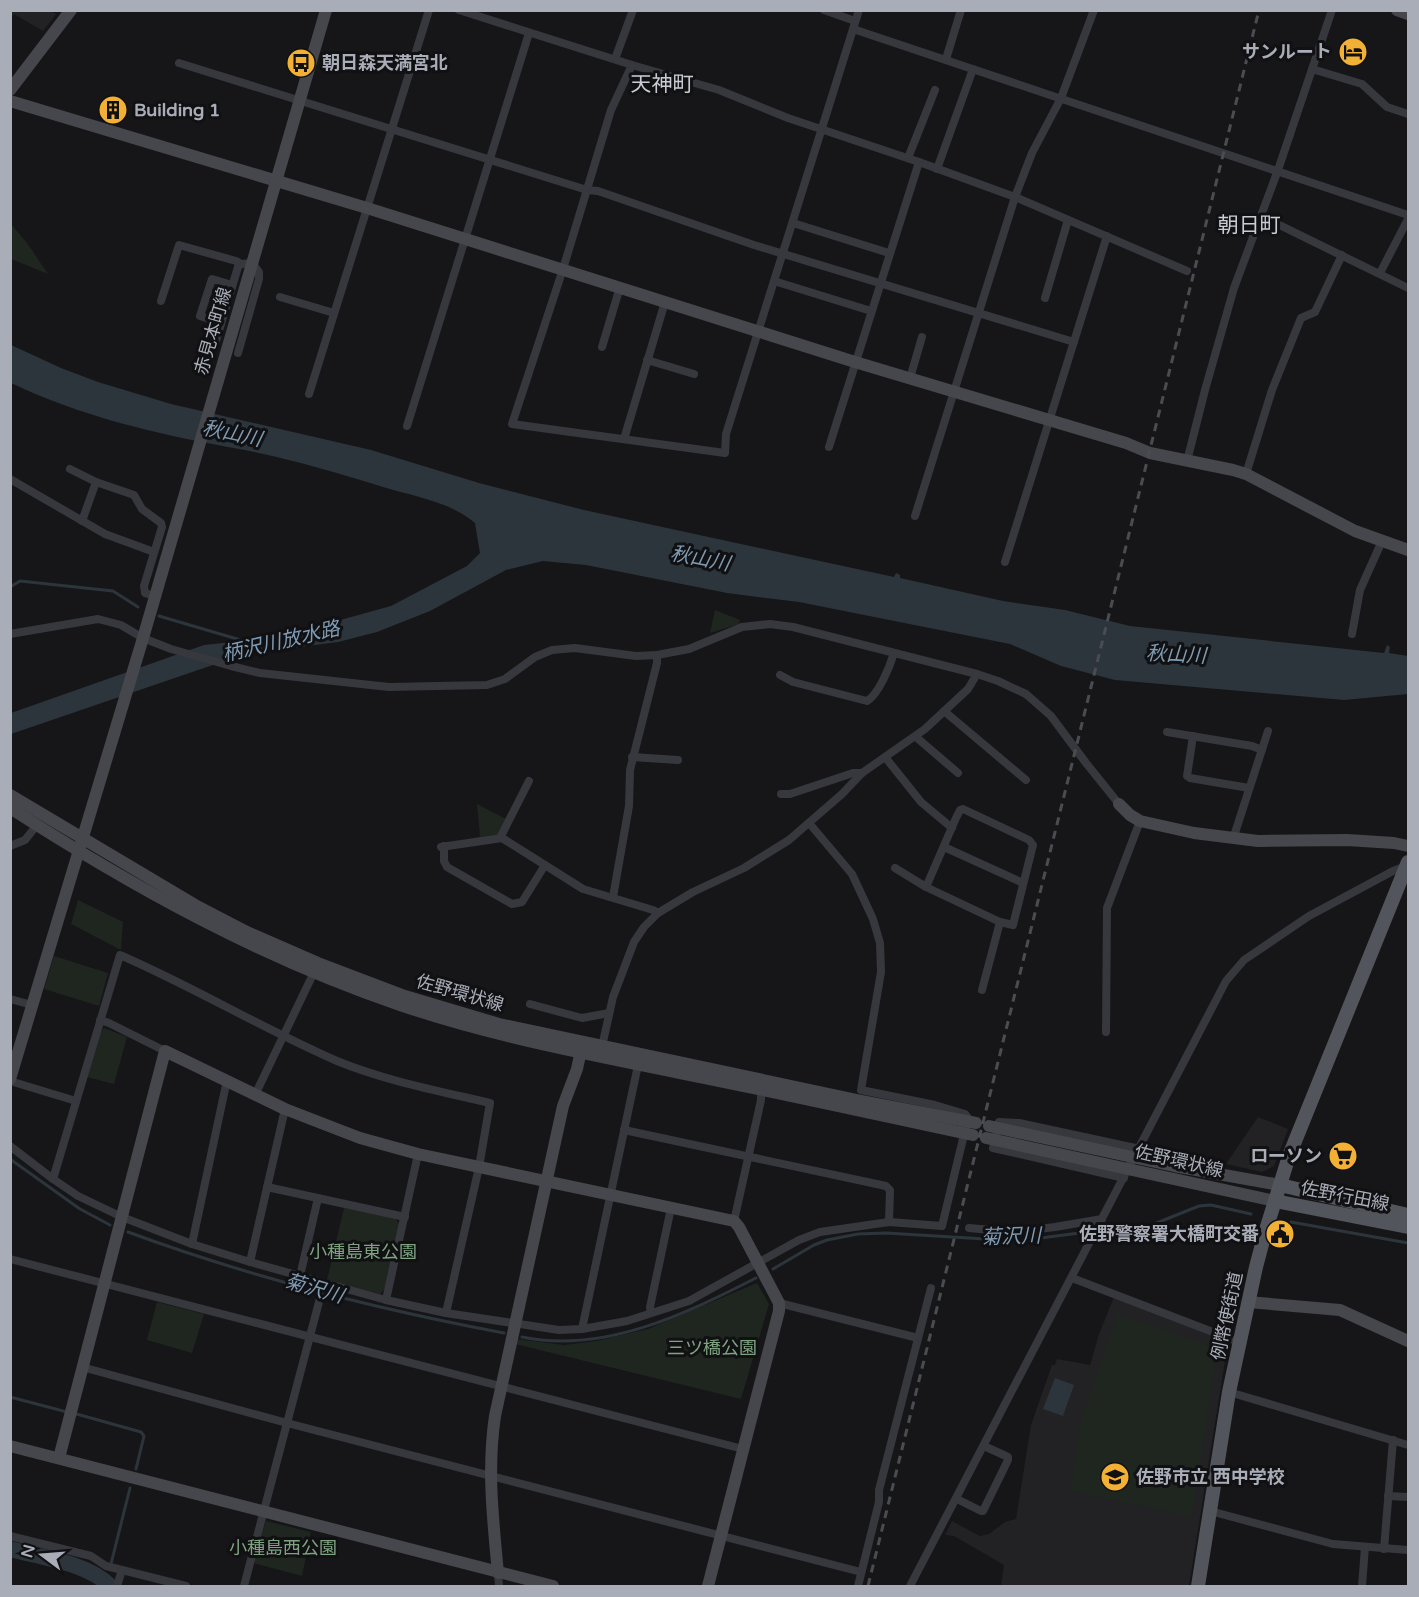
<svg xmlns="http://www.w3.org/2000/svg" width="1419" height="1597" font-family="'Varela Round','Noto Sans JP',sans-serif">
	<rect width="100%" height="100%" fill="#161618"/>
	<g fill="#222225">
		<path d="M11 10 51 11 56 14 43 31 14 14 11 19Z"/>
		<path d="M1258 1117 1288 1129 1274 1166 1262 1172 1226 1164Z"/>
		<path d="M1114 1297 1228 1342 1189 1586H1001L1004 1565 954 1536 945 1535 952 1521 980 1536 989 1534 1005 1522 1016 1519 1031 1425 1052 1365H1055L1057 1359 1090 1365 1099 1334Z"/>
	</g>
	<g fill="#1e261f">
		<path d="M11 224 27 243 48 274 11 259Z"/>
		<path d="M715 610 740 620 739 624 710 633Z"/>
		<path d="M477 804 506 819 497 835 480 837Z"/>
		<path d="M78 900 123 922 121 950 71 924Z"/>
		<path d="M54 956 108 973 99 1006 44 989Z"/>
		<path d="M104 1028 127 1037 114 1084 87 1077 101 1032Z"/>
		<path d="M344 1208 395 1218 399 1224 385 1289 380 1294 327 1280Z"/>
		<path d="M757 1283 769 1304 741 1399 515 1344 516 1339 564 1345 596 1341 648 1329Z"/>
		<path d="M157 1302 204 1314 192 1353 147 1340Z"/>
		<path d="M1118 1314 1217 1349 1192 1517 1070 1491 1081 1421Z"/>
		<path d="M266 1521 311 1532 302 1576 253 1563Z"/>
	</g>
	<g fill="#2c353c">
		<path d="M11 345 61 368 98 382 171 404 371 450 479 483 584 510 894 577 896 573 900 575V578L1003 601 1065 610 1130 626 1384 653 1387 645 1390 647 1389 653 1408 656V694L1344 700 1115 680 1061 666 1010 644 799 602 727 593 586 565 543 561 506 570 430 611 377 632 338 642 245 654 11 734V713L204 645 279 637 391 606 467 566 480 553 475 523C451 502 413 496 383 487 332 471 281 456 228 447 152 433 81 416 11 383Z"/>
		<path d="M1055 1378 1074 1385 1063 1416 1043 1409Z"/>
	</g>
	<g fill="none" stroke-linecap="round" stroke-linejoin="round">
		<g stroke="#2c353c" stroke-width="3">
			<path d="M10 587 20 581 113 591 138 607"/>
			<path d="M159 616 244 641"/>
			<path d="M10 1159 80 1209 110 1225"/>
			<path d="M1291 1222 1408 1243"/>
			<path d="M128 1232C250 1277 376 1309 504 1333"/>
			<path d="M773 1269 814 1245 827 1240 858 1234 886 1233 1018 1241 1087 1232H1125L1144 1228 1199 1206 1211 1205 1251 1214"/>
			<path d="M522 1337C604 1354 685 1314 756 1278"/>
			<path d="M10 1397 67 1412"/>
			<path d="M73 1413 141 1432 144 1436 136 1469"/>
			<path d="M111 1564 130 1488"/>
		</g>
		<path stroke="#2c353c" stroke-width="16" d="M10 1549C40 1557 88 1563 110 1586"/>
		<g stroke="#37383d" stroke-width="8">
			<path d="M459 10 632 65 719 90 788 118 919 162 1015 197 1187 271"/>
			<path d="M824 10 855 21"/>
			<path d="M853 29 1408 215"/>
			<path d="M615 59 633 10"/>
			<path d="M946 59 961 10"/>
			<path d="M179 63 587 190 598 191 754 245 1074 342"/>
			<path d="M632 65 611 110 563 269 512 424 725 453 726 434 859 10"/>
			<path d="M1312 69 1362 84 1387 107 1408 114"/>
			<path d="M908 158 935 90"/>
			<path d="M937 169 973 69"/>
			<path d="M1261 216 1408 288"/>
			<path d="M793 223 889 253"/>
			<path d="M1380 273 1408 219"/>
			<path d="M774 281 871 311"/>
			<path d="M280 297 334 313"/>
			<path d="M1045 298 1068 220"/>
			<path d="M161 301 179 245 236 261 241 264"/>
			<path d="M221 323 200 316 212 279 232 285"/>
			<path d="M215 344 238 267 241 264 252 263 259 272V279L238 353"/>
			<path d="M602 347 620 287"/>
			<path d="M647 360 694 374"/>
			<path d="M910 378 922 337"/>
			<path d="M309 394 429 10"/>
			<path d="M407 426 529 33"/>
			<path d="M624 439 665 302"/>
			<path d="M829 447 919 162"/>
			<path d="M1187 461 1205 390 1234 288 1278 170 1332 10"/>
			<path d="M70 469 96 482 134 495 142 509 161 523 162 527 144 586 145 593 154 596"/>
			<path d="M1246 474 1272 390 1301 318 1315 312 1342 255"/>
			<path d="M10 479 105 534 154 552"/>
			<path d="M915 516 1015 197 1032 153 1061 98 1094 10"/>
			<path d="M82 521 96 482"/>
			<path d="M1005 562 1107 236"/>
			<path d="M10 634 98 619 121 625 143 638 171 649 231 666 260 673 389 687 487 685 505 679 535 657 552 650 575 648 636 656 657 655 689 649 742 627 770 624 793 627 977 674 998 681 1026 694 1051 716 1086 763 1119 804"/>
			<path d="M1352 634 1360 590 1382 541"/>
			<path d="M780 675 793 682 867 701C879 694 890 666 894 653"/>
			<path d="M944 711 1026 780"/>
			<path d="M1167 732 1252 746 1262 750"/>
			<path d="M1193 736 1187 776 1190 778 1249 788"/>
			<path d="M916 737 958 773"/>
			<path d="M632 757 678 760"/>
			<path d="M885 757 921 802 952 828"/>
			<path d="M781 794H790L853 773H862"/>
			<path d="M963 809 1029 840 1033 845 1013 925 1000 922 926 887 956 818 960 810Z"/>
			<path d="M500 838 529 781"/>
			<path d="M1233 839 1268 731"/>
			<path d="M10 846 25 840 37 825"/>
			<path d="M444 846V861L447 867 512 904 522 902 545 865"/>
			<path d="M441 847 502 838 583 889 653 910 658 913"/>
			<path d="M944 847 1023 883"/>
			<path d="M895 868 926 887"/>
			<path d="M613 897 629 806 630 770 657 663V655"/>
			<path d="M982 990 1000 922"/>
			<path d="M10 999 32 1005"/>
			<path d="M530 1004 582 1018 609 1013"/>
			<path d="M100 1020 109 1023 165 1051"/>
			<path d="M1106 1032 1107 908 1140 821"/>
			<path d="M601 1051 613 997 634 942 644 927 658 913 693 892 744 868 789 840 842 794 862 773 925 729 968 689 977 674"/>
			<path d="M10 1081 76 1101"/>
			<path d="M255 1095 316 968"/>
			<path d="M624 1130 886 1186 890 1190 889 1222"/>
			<path d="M10 1146 53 1179 78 1196 122 1217 192 1244 250 1262 386 1300 446 1313 559 1330 582 1329 627 1321 689 1301 799 1240 820 1232 889 1222 942 1226 968 1118 965 1114 935 1105 861 1090 881 972 880 943 873 919 852 874 809 823"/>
			<path d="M1124 1178 993 1148 999 1122 1019 1123 1140 1149"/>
			<path d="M53 1179 120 955C194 987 263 1029 337 1061 386 1081 439 1091 490 1103L479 1167 446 1313"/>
			<path d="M267 1187 405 1217"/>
			<path d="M734 1221 761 1100V1086"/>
			<path d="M969 1228 1012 1232 1055 1227 1102 1219"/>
			<path d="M192 1244 227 1080"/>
			<path d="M10 1259 743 1449"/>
			<path d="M250 1262 285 1109"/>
			<path d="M300 1276 318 1198"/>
			<path d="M1072 1278 1239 1342"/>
			<path d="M386 1300 418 1154"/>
			<path d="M779 1303 918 1338"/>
			<path d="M651 1313 650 1307 671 1208"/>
			<path d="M582 1329 638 1065"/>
			<path d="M82 1367 287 1423 861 1572"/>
			<path d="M1229 1392 1408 1445"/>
			<path d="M1388 1496 1408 1497"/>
			<path d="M957 1499 981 1511H983L1008 1460V1457L984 1446"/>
			<path d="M1210 1511 1333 1544 1408 1550"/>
			<path d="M10 1536 91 1556 106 1566 186 1586"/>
			<path d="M1384 1549 1393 1440"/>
			<path d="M498 1573 499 1586"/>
			<path d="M117 1586 122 1570"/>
			<path d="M244 1586 324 1283"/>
			<path d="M858 1586 879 1502V1490L931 1288"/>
			<path d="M910 1586 1226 981 1244 960 1309 916 1393 871 1406 866"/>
			<path d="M1362 1586 1365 1547"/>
		</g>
		<g stroke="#45474d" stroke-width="12">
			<path d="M1397 10 1408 14"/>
			<path d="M10 90 71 10"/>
			<path d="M10 101 367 208 855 362 1126 443 1150 453 1233 470 1246 474 1355 531 1408 550"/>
			<path d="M10 795 195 905 247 932 318 963 405 996 499 1024 857 1100 976 1123"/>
			<path d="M1119 804 1130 815 1140 821 1194 833 1258 841 1347 840 1394 843 1408 846"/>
			<path d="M10 808C133 887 261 958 400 1005 494 1037 593 1055 690 1075 785 1094 879 1115 973 1135"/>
			<path d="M10 1079 143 638 326 10"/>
			<path d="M989 1126 1174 1166 1280 1185"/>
			<path d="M986 1138 1275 1201"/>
			<path d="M1248 1302 1340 1310 1408 1341"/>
			<path d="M10 1446 553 1586"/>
			<path d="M59 1458 165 1051 285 1109 360 1138 418 1154 734 1221 739 1227 779 1303V1311L708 1586"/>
			<path d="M498 1573C493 1520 487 1469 495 1416L563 1106 577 1069 582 1046"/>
		</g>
		<g stroke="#53555c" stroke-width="14">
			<path d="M1280 1185 1408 1215"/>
			<path d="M1275 1201 1408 1227"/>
			<path d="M1198 1586 1229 1392 1256 1267 1265 1233 1289 1156 1408 862"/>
		</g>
		<path stroke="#4a4c52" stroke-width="3" stroke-dasharray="8 6" stroke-linecap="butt" d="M868 1586 1259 10"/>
	</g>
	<defs>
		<g id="hotel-disc" transform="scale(1.5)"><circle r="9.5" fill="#f2b134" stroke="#111113"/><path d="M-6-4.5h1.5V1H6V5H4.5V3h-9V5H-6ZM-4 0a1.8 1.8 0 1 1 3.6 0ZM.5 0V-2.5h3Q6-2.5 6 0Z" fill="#111"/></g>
		<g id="bus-disc" transform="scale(1.5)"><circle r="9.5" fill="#f2b134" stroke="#111113"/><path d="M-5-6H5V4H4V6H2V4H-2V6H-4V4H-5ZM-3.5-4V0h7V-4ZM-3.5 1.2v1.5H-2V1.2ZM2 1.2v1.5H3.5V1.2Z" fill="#111"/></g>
		<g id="building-disc" transform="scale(1.5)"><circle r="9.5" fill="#f2b134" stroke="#111113"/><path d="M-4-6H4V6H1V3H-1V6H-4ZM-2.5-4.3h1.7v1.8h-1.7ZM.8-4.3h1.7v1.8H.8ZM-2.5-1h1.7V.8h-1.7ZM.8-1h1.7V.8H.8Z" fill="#111"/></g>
		<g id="supermarket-disc" transform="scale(1.5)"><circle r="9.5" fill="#f2b134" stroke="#111113"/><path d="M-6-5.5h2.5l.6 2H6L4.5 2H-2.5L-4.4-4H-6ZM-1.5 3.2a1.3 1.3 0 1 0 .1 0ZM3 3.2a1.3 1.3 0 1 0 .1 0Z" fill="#111"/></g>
		<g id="civic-disc" transform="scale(1.5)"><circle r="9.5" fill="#f2b134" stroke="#111113"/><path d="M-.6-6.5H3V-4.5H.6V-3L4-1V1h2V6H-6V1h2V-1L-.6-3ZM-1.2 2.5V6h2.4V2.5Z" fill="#111"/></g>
		<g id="school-disc" transform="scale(1.5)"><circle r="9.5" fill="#f2b134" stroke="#111113"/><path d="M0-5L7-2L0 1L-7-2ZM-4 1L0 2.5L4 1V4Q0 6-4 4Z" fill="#111"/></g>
	</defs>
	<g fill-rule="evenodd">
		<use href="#hotel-disc" x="1353" y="52"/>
		<use href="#bus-disc" x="301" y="63"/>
		<use href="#building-disc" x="113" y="110"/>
		<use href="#supermarket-disc" x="1343" y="1156"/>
		<use href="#civic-disc" x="1280" y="1234"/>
		<use href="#school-disc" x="1115" y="1477"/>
	</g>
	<g text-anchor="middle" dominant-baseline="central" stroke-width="6" stroke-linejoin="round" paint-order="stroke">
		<g font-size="18" font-weight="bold" fill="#a8adb8" stroke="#111113" text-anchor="end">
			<text x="1332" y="52">サンルート</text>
			<text x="322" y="63" text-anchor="start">朝日森天満宮北</text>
			<text x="134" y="110" text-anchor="start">Building 1</text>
			<text x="1322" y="1156">ローソン</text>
			<text x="1259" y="1234">佐野警察署大橋町交番</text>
			<text x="1136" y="1477" text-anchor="start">佐野市立 西中学校</text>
		</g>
		<g font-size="18" fill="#a8adb8" stroke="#111113">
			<text transform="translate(213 331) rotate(-74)">赤見本町線</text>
			<text transform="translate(460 993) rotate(16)">佐野環状線</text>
			<text transform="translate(1179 1161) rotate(13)">佐野環状線</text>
			<text transform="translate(1345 1196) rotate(11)">佐野行田線</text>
			<text transform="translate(1227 1316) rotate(-78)">例幣使街道</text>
		</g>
		<g font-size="18" fill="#7fa381" stroke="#111113">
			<text x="363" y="1252">小種島東公園</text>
			<text x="712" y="1348">三ツ橋公園</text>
			<text x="283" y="1548">小種島西公園</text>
		</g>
		<g font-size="20" font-style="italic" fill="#7f9bb3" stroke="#111113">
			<text transform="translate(232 434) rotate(12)">秋山川</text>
			<text transform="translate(700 559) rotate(11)">秋山川</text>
			<text transform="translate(281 642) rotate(-13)">柄沢川放水路</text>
			<text transform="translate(1176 655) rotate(3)">秋山川</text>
			<text transform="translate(1011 1237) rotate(-2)">菊沢川</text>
			<text transform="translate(314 1289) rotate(16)">菊沢川</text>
		</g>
		<g font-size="21" fill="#c9ccd4" stroke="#111113">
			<text x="662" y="84">天神町</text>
			<text x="1249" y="225">朝日町</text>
		</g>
	</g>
	<rect width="1419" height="1597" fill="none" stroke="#a8adb8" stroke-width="24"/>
	<g transform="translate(42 1555) rotate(286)" stroke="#111113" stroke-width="4.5" paint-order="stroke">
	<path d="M0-4.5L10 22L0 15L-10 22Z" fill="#a8adb8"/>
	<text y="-9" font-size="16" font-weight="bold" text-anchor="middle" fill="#a8adb8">N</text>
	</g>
</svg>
